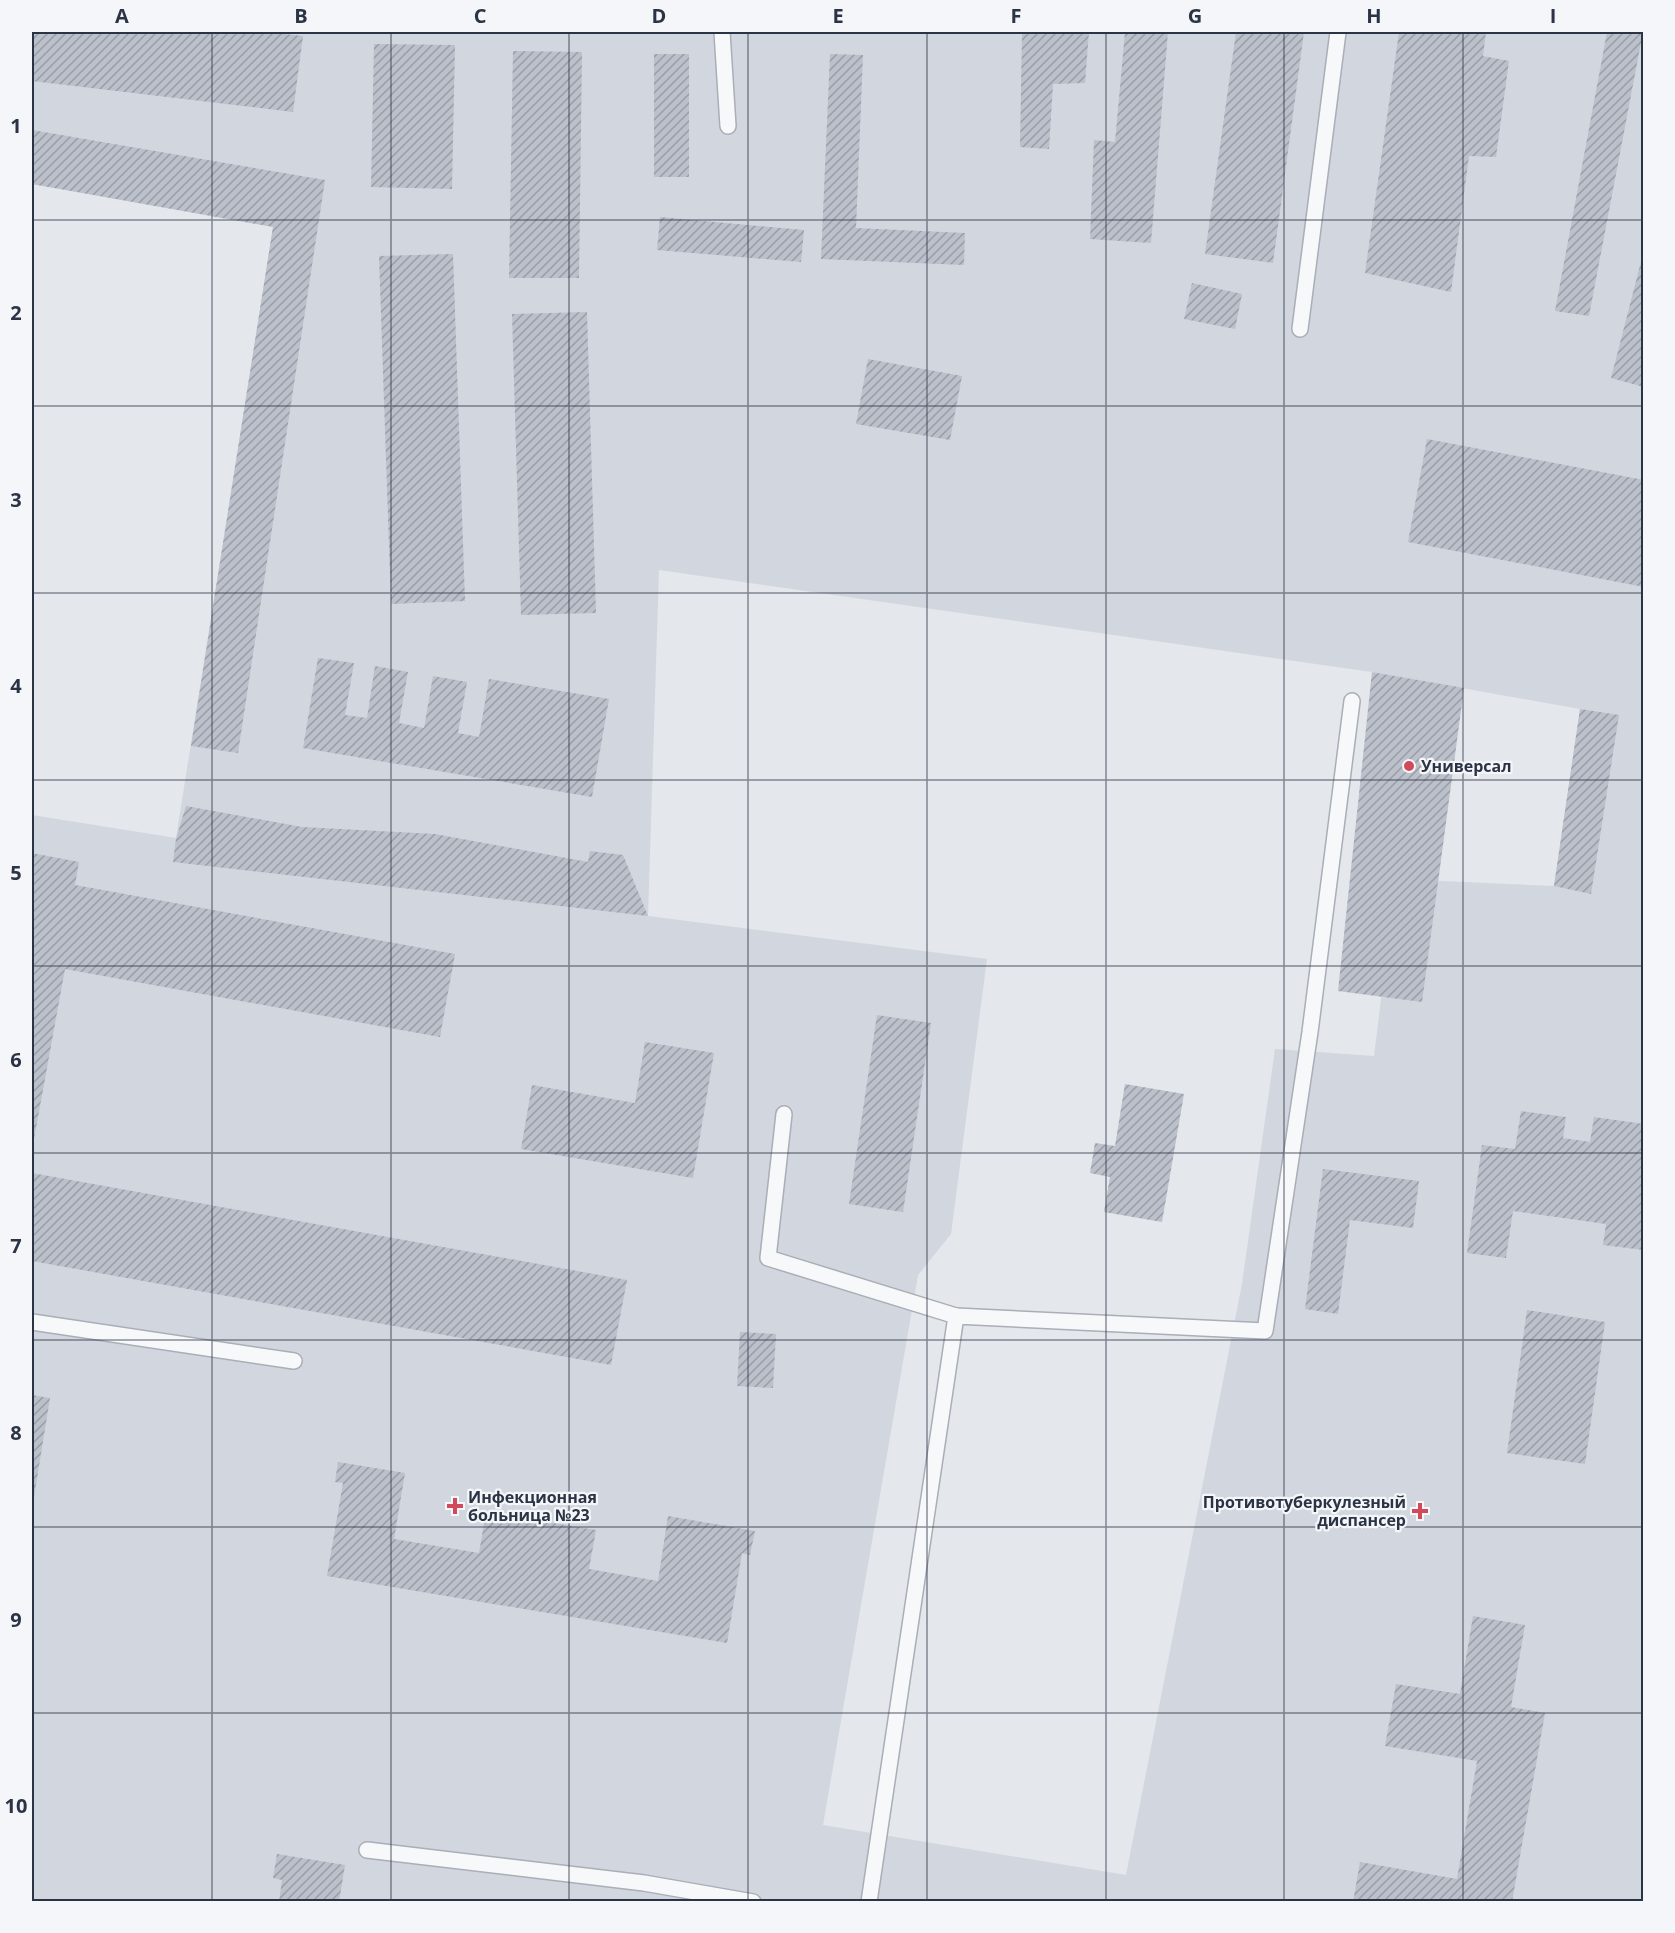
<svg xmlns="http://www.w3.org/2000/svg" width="1675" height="1933" font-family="'Open Sans',sans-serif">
	<defs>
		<pattern id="building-hatch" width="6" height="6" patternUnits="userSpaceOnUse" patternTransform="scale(1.5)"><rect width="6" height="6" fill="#bbc0ca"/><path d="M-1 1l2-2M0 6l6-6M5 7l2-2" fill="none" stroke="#989da6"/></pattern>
	</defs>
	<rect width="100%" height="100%" fill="#e4e7ec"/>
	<path fill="#d2d6de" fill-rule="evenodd" d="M32 32H1643V1901H32V815L176 838 273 227 32 184ZM659 570 1372 672 1580 709 1554 886 1396 879 1374 1056 1275 1049 1242 1284 1126 1875 823 1825 918 1275 951 1234 987 959 648 916Z"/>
	<g fill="url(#building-hatch)">
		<path d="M32 32H267L303 36 293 112 32 81Z"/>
		<path d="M1022 32H1089L1085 83 1053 84 1049 149 1020 147Z"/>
		<path d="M1125 32H1168L1151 243 1090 239 1094 140 1115 142Z"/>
		<path d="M1236 32H1304L1273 263 1205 254Z"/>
		<path d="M1399 32H1486L1483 56 1509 61 1496 157 1469 156 1451 292 1365 273Z"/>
		<path d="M1607 32H1643L1589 316 1555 311Z"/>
		<path d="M374 44 455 45 452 189 371 187Z"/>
		<path d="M513 51 582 52 579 278H509Z"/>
		<rect x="654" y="54" width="35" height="123"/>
		<path d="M830 54 863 55 856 228 965 233 964 265 821 259Z"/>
		<path d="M32 130 325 180 238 753 191 746 273 227 32 184Z"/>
		<path d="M660 217 804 230 801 262 657 250Z"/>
		<path d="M453 254 465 601 391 604 379 256Z"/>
		<path d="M1643 254H1644V387L1611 378Z"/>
		<path d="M1192 283 1242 294 1235 329 1184 319Z"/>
		<path d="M587 312 596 613 521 615 512 314Z"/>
		<path d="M868 359 962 376 950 440 856 424Z"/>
		<path d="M1427 439 1644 480V587L1408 542Z"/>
		<path d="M318 658 354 663 345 715 367 718 375 666 408 672 399 723 424 728 433 676 467 682 458 733 479 737 489 679 609 699 592 797 303 748Z"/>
		<path d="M1372 672 1464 688 1422 1002 1338 991Z"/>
		<path d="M1580 709 1619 715 1591 894 1554 886Z"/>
		<path d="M186 806 302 827 435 834 588 862 590 851 623 855 648 916 173 862 176 839Z"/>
		<path d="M32 853 79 862 75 885 455 954 440 1037 65 969 32 1150Z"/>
		<path d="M877 1015 931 1023 903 1212 849 1204Z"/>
		<path d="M645 1042 714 1053 693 1178 521 1149 532 1085 635 1103Z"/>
		<path d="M1125 1084 1184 1094 1162 1222 1104 1212 1110 1177 1090 1173 1095 1143 1115 1146Z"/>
		<path d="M1521 1111 1566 1117 1563 1138 1590 1142 1594 1117 1644 1124V1250L1603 1245 1606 1224 1513 1211 1506 1258 1467 1253 1482 1145 1515 1149Z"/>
		<path d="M1323 1169 1419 1181 1413 1228 1350 1220 1338 1314 1305 1309Z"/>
		<path d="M32 1173 627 1280 611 1365 32 1261Z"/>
		<path d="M1527 1310 1605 1322 1585 1464 1507 1453Z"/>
		<path d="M740 1332 776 1334 773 1388 737 1386Z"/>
		<path d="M32 1395 50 1398 33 1503H32Z"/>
		<path d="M338 1462 405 1473 394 1539 479 1553 486 1512 596 1530 589 1569 658 1581 668 1516 755 1531 750 1555 742 1553 727 1643 327 1576 343 1483 335 1482Z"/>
		<path d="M1473 1616 1525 1625 1511 1707 1545 1713 1512 1902H1353L1360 1862 1457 1879 1477 1761 1385 1746 1396 1684 1460 1694Z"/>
		<path d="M277 1854 345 1865 339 1902H279L282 1880 273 1878Z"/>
	</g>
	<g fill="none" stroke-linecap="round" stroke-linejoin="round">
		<g stroke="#a9aeb7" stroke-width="18">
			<g id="service">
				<path d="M722 32 728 126"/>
				<path d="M1300 329 1338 32"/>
				<path d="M784 1114 768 1258 956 1316"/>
				<path d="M32 1322 294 1361"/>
				<path d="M367 1850 644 1883 753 1902"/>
				<path d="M869 1902 956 1316 1265 1331 1310 1032 1352 701"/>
			</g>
		</g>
		<use href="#service" stroke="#f7f8fa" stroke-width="15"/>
	</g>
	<path fill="none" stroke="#2b3445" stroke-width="1.5" stroke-opacity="0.55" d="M212 32V1902M391 32V1902M569 32V1902M748 32V1902M927 32V1902M1106 32V1902M1284 32V1902M1463 32V1902M32 220H1644M32 406H1644M32 593H1644M32 780H1644M32 966H1644M32 1153H1644M32 1340H1644M32 1527H1644M32 1713H1644"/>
	<g fill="#d1495b" stroke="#f4f6f9" stroke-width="2">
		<circle cx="1409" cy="766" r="6"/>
		<path d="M452 1497h6v6h6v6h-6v6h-6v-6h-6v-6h6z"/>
		<path d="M1417 1502h6v6h6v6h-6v6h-6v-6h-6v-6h6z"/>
	</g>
	<g text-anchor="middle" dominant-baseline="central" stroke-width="4.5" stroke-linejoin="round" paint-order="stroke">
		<g font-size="16" font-weight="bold" fill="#2b3445" stroke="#f4f6f9" text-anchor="start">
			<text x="1421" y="766">Универсал</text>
			<text x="468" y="1497">Инфекционная<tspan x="468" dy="18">больница №23</tspan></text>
			<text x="1406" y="1502" text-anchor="end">Противотуберкулезный<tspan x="1406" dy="18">диспансер</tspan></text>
		</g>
	</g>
	<rect width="1675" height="1933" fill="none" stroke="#f4f6f9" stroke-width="66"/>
	<rect x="33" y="33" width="1609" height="1867" fill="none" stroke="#2b3445" stroke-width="2"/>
	<g font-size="20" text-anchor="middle" font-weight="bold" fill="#2b3445">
		<text x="122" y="23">A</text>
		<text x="301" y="23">B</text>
		<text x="480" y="23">C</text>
		<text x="659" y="23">D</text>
		<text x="838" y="23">E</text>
		<text x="1016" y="23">F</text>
		<text x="1195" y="23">G</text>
		<text x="1374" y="23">H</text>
		<text x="1553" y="23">I</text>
		<text x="16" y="133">1</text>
		<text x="16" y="320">2</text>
		<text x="16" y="507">3</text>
		<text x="16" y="693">4</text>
		<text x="16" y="880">5</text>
		<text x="16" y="1067">6</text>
		<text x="16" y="1253">7</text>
		<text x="16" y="1440">8</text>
		<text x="16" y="1627">9</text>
		<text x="16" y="1813">10</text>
	</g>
</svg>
